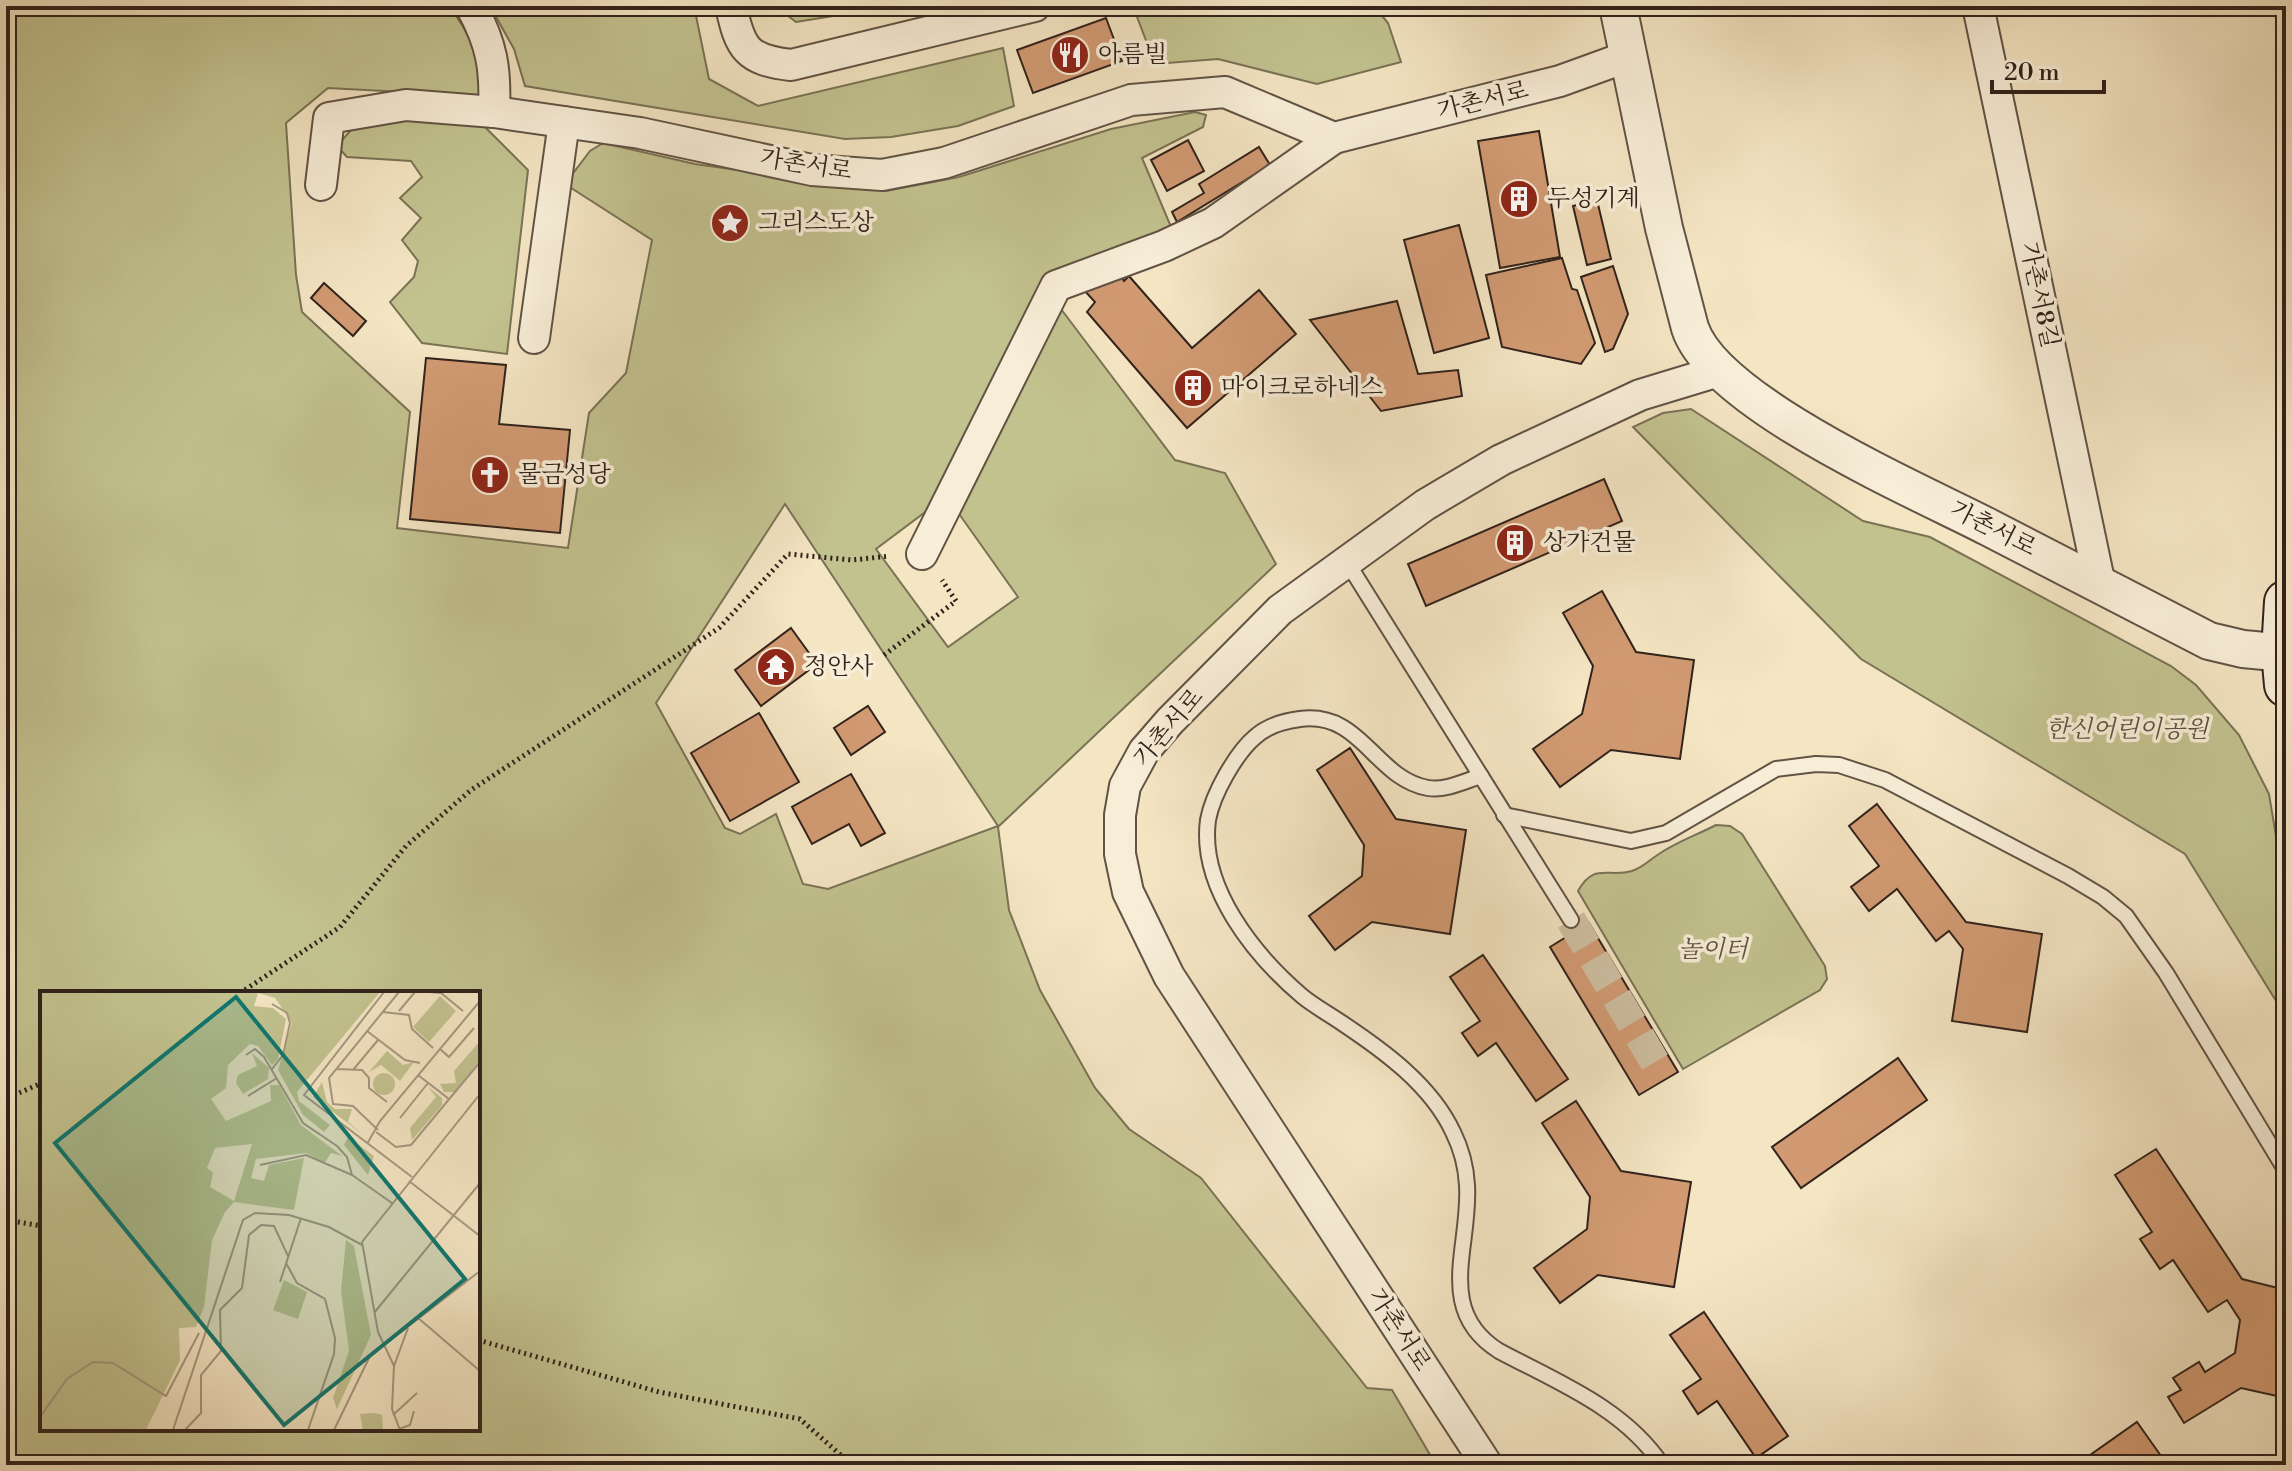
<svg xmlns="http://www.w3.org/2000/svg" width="2292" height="1471" font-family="'Libre Bodoni','Noto Serif KR',serif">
	<rect width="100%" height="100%" fill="#f4e5c3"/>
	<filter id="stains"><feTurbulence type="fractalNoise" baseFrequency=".0025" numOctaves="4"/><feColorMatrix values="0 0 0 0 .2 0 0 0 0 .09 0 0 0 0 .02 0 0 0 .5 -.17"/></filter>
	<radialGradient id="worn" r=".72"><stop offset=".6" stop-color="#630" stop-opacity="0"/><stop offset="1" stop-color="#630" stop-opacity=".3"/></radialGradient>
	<g fill="#c2c28f" stroke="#7a7255" stroke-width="2" fill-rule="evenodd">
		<path d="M6 6H449C467 30 487 65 479 96L328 88 286 123 296 275 302 312 410 412 397 528 568 548 589 413 626 373 652 240 565 184 590 151 603 143 695 164 886 191 959 177 1111 129 1195 112 1206 115 1203 127 1142 158 1174 234 1062 273 932 507 876 549 948 647 1018 597 957 511 1061 309 1175 460 1225 473 1276 564 998 827 1009 910 1040 990 1095 1088 1129 1129 1201 1178 1367 1388 1392 1390 1436 1465H6ZM785 504 998 826 828 889 803 884 776 814 740 834 725 828 656 703ZM42 993H478V1429H42Z"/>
		<path d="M490 6H694L709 79 758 106 1003 48 1014 106 958 126 891 137 845 139 525 86 514 49Z"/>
		<path d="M775 6H896L796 22Z"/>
		<path d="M1146 6H1374L1388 23 1401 62 1317 84 1218 59 1155 64 1134 9Z"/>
		<path d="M404 117 479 121 528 170 507 354 422 343 390 302 414 277 418 261 402 240 421 218 400 198 422 177 411 161 347 157 337 146 351 130Z"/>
		<path d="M1691 409 1863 521 1930 537 2171 666 2196 685 2239 735 2269 794 2276 836 2286 862V1017L2185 854 1861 659 1633 427 1663 413Z"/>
		<path d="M1716 825 1730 826 1742 834 1825 966 1827 979 1820 990 1683 1069 1578 891C1594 862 1608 878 1632 871 1644 867 1649 860 1659 854 1676 842 1697 835 1716 825Z"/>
	</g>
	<g fill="#d19a72" stroke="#31221b" stroke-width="2">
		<path d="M1106 18 1122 61 1033 93 1017 50Z"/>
		<path d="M1539 131 1560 257 1500 268 1478 141Z"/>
		<path d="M1188 140 1204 171 1167 191 1151 160Z"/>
		<path d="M1259 147 1270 165 1177 222 1172 212 1204 193 1199 184Z"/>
		<path d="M1597 200 1611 259 1587 265 1573 206Z"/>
		<path d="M1459 225 1489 338 1434 353 1404 240Z"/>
		<path d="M1562 258 1572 289 1577 290 1595 343 1581 364 1502 347 1486 275Z"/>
		<path d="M1613 266 1628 314 1613 349 1605 352 1581 277Z"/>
		<path d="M1118 273 1124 281 1129 276 1192 348 1259 290 1296 334 1187 428 1087 312 1095 302 1084 290Z"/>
		<path d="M324 283 366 321 353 336 311 298Z"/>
		<path d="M1397 301 1418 374 1458 370 1462 396 1381 411 1310 320Z"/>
		<path d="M426 358 506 365 499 424 570 430 560 533 410 519Z"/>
		<path d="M1604 479 1622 521 1426 606 1408 564Z"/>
		<path d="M1602 591 1636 652 1694 660 1680 759 1611 750 1560 787 1533 749 1582 714 1593 666 1563 613Z"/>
		<path d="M791 628 817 664 761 706 735 670Z"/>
		<path d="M868 706 885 732 851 755 834 728Z"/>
		<path d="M759 713 799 782 730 821 691 753Z"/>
		<path d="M1350 748 1396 819 1466 830 1450 934 1372 922 1335 950 1309 916 1362 876 1364 845 1317 770Z"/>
		<path d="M851 774 885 833 861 846 849 824 812 844 792 807Z"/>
		<path d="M1877 804 1966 922 2042 934 2027 1032 1952 1021 1963 949 1949 931 1936 941 1897 889 1869 911 1851 887 1879 866 1849 826Z"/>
		<path d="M1589 923 1678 1072 1639 1095 1550 947Z"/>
		<path d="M1483 955 1568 1079 1536 1101 1496 1043 1478 1056 1462 1033 1480 1021 1450 977Z"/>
		<path d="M1898 1058 1927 1100 1801 1188 1772 1147Z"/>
		<path d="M1576 1101 1621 1171 1691 1182 1674 1287 1598 1275 1560 1303 1534 1268 1587 1229 1590 1197 1542 1123Z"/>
		<path d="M2156 1149 2242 1279 2286 1290V1398L2241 1388 2184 1423 2168 1397 2181 1390 2173 1378 2199 1362 2205 1372 2235 1353 2240 1320 2227 1300 2208 1312 2173 1260 2160 1269 2140 1239 2152 1232 2115 1175Z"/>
		<path d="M1704 1312 1788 1436 1756 1458 1717 1401 1698 1414 1683 1391 1701 1379 1670 1335Z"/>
		<path d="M2137 1422 2166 1463 2076 1465Z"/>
	</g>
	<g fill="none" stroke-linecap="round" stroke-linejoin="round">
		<path stroke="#cdbea1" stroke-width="30" stroke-dasharray="30 15" stroke-linecap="butt" d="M1571 920 1659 1069"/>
		<g stroke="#625345" stroke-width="18">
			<g id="service">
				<path d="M1347 562 1571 920"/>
				<path d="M1481 776C1465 781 1445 791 1428 788 1374 778 1362 711 1300 719 1284 721 1267 726 1255 737 1243 747 1234 761 1226 775 1218 789 1211 804 1208 820 1199 887 1254 955 1302 996 1314 1006 1329 1014 1342 1023 1384 1051 1431 1085 1453 1132 1461 1148 1466 1167 1467 1185 1471 1246 1434 1310 1499 1351 1557 1382 1624 1408 1662 1465"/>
				<path d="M1504 815 1631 841 1666 833 1776 769 1816 764 1839 765 1885 780 2068 876 2103 897 2126 916 2166 973 2286 1171"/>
			</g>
		</g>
		<g stroke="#625345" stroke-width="34">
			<g id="minor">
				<path d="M471 6C492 44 496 69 494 112"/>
				<path d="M731 6C740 49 747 60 791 65L1035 6"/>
				<path d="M1978 6 2100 585"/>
				<path d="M321 185 329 118 406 105 494 112 640 133 812 170 882 175 944 163 1131 100 1225 92 1334 138 1560 81 1629 56"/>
				<path d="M534 338 564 122"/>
				<path d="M922 554 1056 286 1164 246 1213 223 1334 138"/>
				<path d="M1487 1465 1169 976 1128 892 1120 854V815L1125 786 1144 751 1170 721 1280 610 1425 505 1501 460 1640 395 1719 371"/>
			</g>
		</g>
		<g stroke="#625345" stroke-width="40">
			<path id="tertiary" d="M1618 6 1664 228 1690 328C1715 403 1916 490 1988 527 2061 565 2135 603 2209 641L2243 649 2286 653"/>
		</g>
		<g stroke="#31221b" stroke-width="46">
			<path id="secondary" d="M2286 602 2283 652 2286 685"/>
		</g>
		<g stroke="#31221b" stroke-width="5" stroke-dasharray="2 4" stroke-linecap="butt">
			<path d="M884 655 956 601 942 580"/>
			<path d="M240 993 340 927 406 846 471 790 719 628 788 554 852 560 890 556"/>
			<path d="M6 1104 12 1096 42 1083"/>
			<path d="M6 1220 42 1226"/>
			<path d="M478 1340 659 1392 800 1419 852 1465"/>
		</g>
		<use href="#service" stroke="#f8eed8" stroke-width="14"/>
		<use href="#minor" stroke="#f8eed8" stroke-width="30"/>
		<use href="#tertiary" stroke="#f8eed8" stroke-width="36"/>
		<use href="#secondary" stroke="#f8eed8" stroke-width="42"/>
	</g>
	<defs>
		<g id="restaurant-disc" transform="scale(2)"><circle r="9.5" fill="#8f2418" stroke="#f8eed8"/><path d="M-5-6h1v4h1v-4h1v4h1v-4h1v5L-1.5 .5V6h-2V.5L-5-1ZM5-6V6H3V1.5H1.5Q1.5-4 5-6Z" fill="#fff"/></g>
		<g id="building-disc" transform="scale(2)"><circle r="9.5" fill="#8f2418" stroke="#f8eed8"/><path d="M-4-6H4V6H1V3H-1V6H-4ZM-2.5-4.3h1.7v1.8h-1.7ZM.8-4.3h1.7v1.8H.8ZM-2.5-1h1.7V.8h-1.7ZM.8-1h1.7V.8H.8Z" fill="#fff"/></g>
		<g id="sight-disc" transform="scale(2)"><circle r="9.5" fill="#8f2418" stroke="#f8eed8"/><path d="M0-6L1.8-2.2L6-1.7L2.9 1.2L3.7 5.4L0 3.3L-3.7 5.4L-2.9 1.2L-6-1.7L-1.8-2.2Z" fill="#fff"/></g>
		<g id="church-disc" transform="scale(2)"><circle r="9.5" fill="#8f2418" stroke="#f8eed8"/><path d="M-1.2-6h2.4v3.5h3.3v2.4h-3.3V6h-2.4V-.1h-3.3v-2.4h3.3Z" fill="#fff"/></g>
		<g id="temple-disc" transform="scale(2)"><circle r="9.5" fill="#8f2418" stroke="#f8eed8"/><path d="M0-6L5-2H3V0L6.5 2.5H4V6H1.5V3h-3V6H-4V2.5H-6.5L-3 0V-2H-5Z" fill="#fff"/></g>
	</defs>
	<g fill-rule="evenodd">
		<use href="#restaurant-disc" x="1070" y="55"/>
		<use href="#building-disc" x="1519" y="199"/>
		<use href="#sight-disc" x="730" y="223"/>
		<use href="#building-disc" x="1193" y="388"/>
		<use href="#church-disc" x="490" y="475"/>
		<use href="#building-disc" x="1515" y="543"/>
		<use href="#temple-disc" x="776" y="667"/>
	</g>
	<g text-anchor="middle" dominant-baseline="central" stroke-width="7" stroke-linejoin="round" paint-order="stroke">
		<g font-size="24" fill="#31221b" stroke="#f8eed8" text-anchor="start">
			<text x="1098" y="55">아름빌</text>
			<text x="1547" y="199">두성기계</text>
			<text x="758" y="223">그리스도상</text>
			<text x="1221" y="388">마이크로하네스</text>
			<text x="518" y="475">물금성당</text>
			<text x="1543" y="543">상가건물</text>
			<text x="804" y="667">정안사</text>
		</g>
		<g font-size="24" fill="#31221b" stroke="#f8eed8">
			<text transform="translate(1483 101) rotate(-14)">가촌서로</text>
			<text transform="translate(806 165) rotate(9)">가촌서로</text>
			<text transform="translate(2039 295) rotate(78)">가촌서8길</text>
			<text transform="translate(1993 529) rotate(27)">가촌서로</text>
			<text transform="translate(1169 728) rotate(-50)">가촌서로</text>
			<text transform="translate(1399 1330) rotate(57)">가촌서로</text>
		</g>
		<g font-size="24" font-style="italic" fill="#5c523e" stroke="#f8eed8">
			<text x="2127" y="730">한신어린이공원</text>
			<text x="1713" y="950">놀이터</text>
		</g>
	</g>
	<g transform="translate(40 991)">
		<rect width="440" height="440" fill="#f4e5c3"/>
		<path d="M0 1H340L257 101 259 110 290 134 284 141 263 124 238 79 252 32 235 7 218 2 214 15 233 17 246 28 238 68 232 74 218 55 210 53 188 74 186 97 171 108 186 130 231 110 230 94H239L261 134 302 165 291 162 284 173 266 162 216 168 211 187 224 190 229 174 264 167 254 219 194 211 185 221 172 249 164 316 156 336 139 337 140 369 106 439H0ZM212 153 194 210 170 196 173 182 167 177 175 157ZM400 5 416 20 389 51 373 36ZM440 50V69L414 101H404L400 93 416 92 414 80ZM347 60 363 74 374 71 360 90 341 74 329 81ZM212 62 229 77 228 88 203 103 196 92 198 84 217 75ZM333 93a11 11 0 1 1 22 0a11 11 0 1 1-22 0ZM282 91 287 111 295 118H312L308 131 325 145 273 106ZM388 96 402 107V114L372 149 370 137 396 106ZM308 146 334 165 328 184 304 154ZM306 249 314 255 331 344 297 418 293 407 309 360 301 300ZM244 289 267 301 258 328 233 319ZM334 422 342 424 343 439H323L320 423Z" fill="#c2c28f" fill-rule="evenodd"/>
		<path fill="none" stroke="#a69780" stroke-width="2" d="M344 1 264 104 372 186M389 1 401 2 423 20M359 20 375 1M343 21 369 24 372 38 393 57M327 40 365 69 380 72M400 58 409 66 434 37M206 64 215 58 224 66 263 132 297 155 307 166 312 184 352 212M232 78 243 64 250 32 247 22 232 13M296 78 322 79 329 87V97L347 111M313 79 338 49M378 84 409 108M208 105 237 87M360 127 388 92M338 139 313 115 293 113 289 87 359 1M336 141 356 156 371 154 440 71M327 153 340 130 440 10M220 174 266 164 312 184M369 190 440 245M246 272 257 292 285 308 295 347 294 363 268 439M240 291 261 227M334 322 440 192M377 326 440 380M354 375 368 337M353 424 377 402M0 426 27 388 53 371 73 372 126 405 159 342M359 438 370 434 374 420M133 439 203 229 215 222 249 224 289 236 322 254M145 439 161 422V384L181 360 180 319 202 297 209 244 221 234 234 235 248 265M294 439 330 365 440 280M360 439 352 418 354 375 338 341 322 251 440 103"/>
		<path fill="#0f766e" fill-opacity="0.15" stroke="#0f766e" stroke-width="4" d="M196 6 425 288 244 434 15 152Z"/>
		<rect width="440" height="440" fill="none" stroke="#31221b" stroke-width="4"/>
	</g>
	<rect width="2292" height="1471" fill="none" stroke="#f4e5c3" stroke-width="32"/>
	<rect x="8" y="8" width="2276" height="1455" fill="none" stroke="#31221b" stroke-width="4"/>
	<rect x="16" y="16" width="2260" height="1439" fill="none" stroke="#31221b" stroke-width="2"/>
	<path d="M1992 80v12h112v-12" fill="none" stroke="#31221b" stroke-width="4"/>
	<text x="2004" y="80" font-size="24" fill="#31221b" stroke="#f8eed8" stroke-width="6" paint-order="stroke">20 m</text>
	<rect width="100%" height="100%" filter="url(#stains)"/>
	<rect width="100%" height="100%" fill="url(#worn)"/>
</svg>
